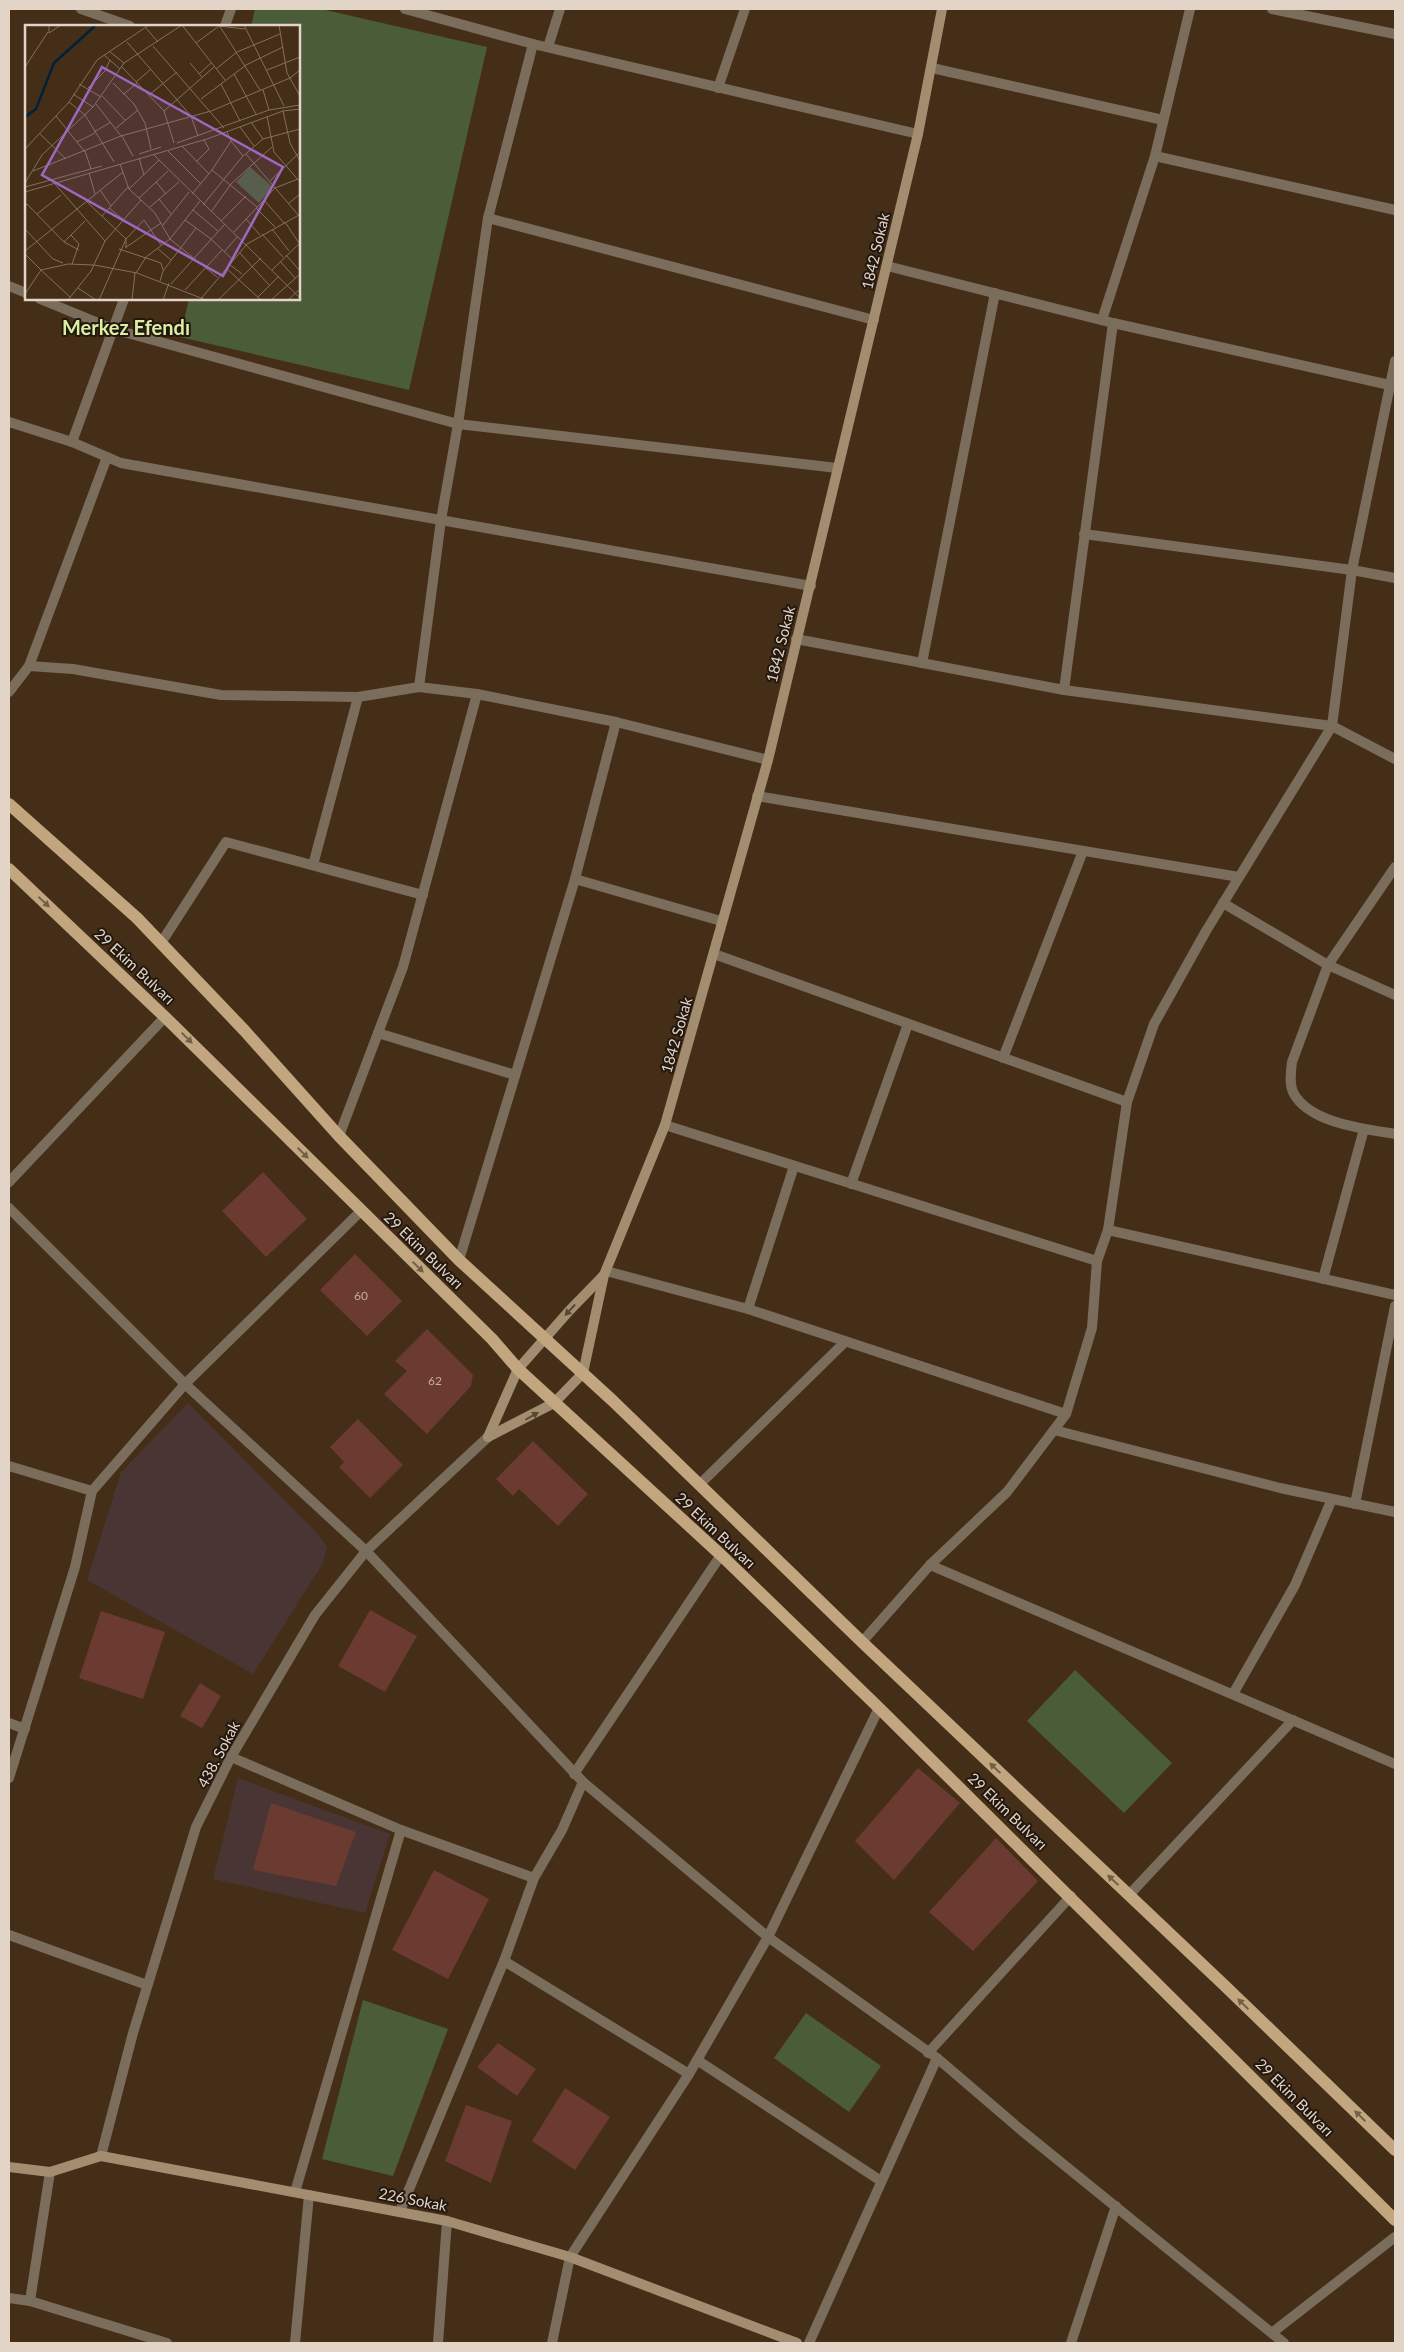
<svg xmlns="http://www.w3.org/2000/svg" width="1404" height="2352" font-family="Lato,sans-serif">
	<rect width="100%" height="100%" fill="#442e17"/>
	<g fill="#493533">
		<path d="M188 1403 316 1532 327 1547 323 1563 253 1674 87 1580 121 1472Z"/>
		<path d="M238 1778 390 1834 365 1913 213 1879Z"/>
	</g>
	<g fill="#4b5d38">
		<path d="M255 9H321L487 47 409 390 180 337 189 299H299V26H251Z"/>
		<path d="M1075 1670 1172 1763 1124 1813 1027 1721Z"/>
		<path d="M363 2000 448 2029 393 2176 322 2159Z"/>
		<path d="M806 2013 881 2066 849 2112 774 2058Z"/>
	</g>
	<g fill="#6b3a30">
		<path d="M263 1172 307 1219 266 1257 222 1211Z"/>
		<path d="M355 1254 402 1301 367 1336 320 1290Z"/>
		<path d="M427 1329 473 1375 471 1386 427 1434 384 1394 407 1371 395 1361Z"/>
		<path d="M358 1419 403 1465 370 1498 339 1467 344 1462 330 1447Z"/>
		<path d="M533 1441 588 1494 558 1526 519 1489 513 1496 496 1479Z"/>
		<path d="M370 1610 417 1636 385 1692 338 1666Z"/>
		<path d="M101 1611 165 1632 143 1699 79 1678Z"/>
		<path d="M200 1683 221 1696 202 1728 180 1716Z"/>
		<path d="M918 1768 960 1803 894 1880 855 1841Z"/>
		<path d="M271 1803 356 1832 336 1886 253 1870Z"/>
		<path d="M996 1838 1038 1881 973 1951 929 1912Z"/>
		<path d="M434 1870 489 1899 448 1979 392 1950Z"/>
		<path d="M498 2043 536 2069 517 2096 477 2067Z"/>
		<path d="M565 2088 610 2117 575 2170 532 2141Z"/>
		<path d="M466 2105 512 2121 491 2183 445 2161Z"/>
	</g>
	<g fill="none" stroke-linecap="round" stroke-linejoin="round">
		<g stroke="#7a6d5b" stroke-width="10">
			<path d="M81 9 130 26"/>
			<path d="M405 9 533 44 918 134"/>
			<path d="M1272 9 1395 34"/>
			<path d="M225 26 231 9"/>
			<path d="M548 47 560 9"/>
			<path d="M932 68 1163 120"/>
			<path d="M718 88 745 9"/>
			<path d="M1155 156 1395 210"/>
			<path d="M488 218 874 320"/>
			<path d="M887 266 1113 323 1394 386"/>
			<path d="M9 286 26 293"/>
			<path d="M40 299 113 329 458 424 837 468"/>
			<path d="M1102 320 1155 156 1190 9"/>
			<path d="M9 422 72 442 121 463 811 586"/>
			<path d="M72 442 124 299"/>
			<path d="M1084 534 1352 570 1395 578"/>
			<path d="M796 639 1064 690 1332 726 1395 759"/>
			<path d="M922 663 995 293"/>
			<path d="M29 666 107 457"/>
			<path d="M419 687 441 520 458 424 488 218 533 44"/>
			<path d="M1064 690 1113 323"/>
			<path d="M9 692 29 666 73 669 221 695 358 697 419 687 477 694 616 722 768 760"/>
			<path d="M757 796 1239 877"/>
			<path d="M313 865 358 697"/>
			<path d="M1395 867 1328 965 1292 1062C1291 1071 1289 1083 1293 1092 1308 1123 1365 1129 1395 1134"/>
			<path d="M575 879 721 921"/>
			<path d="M1223 903 1328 965 1395 995"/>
			<path d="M161 943 226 842 423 895"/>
			<path d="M714 954 1127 1102"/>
			<path d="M378 1033 515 1075"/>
			<path d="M1003 1058 1083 851"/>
			<path d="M665 1125 1097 1261"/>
			<path d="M339 1136 403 967 477 694"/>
			<path d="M9 1182 165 1017"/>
			<path d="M851 1184 908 1024"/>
			<path d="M9 1208 185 1384 366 1551 583 1782 768 1937 937 2058 1021 2130 1284 2343"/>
			<path d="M1108 1230 1395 1295"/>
			<path d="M459 1260 575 879 616 722"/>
			<path d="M606 1271 748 1309 1066 1414"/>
			<path d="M1323 1279 1364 1129"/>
			<path d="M748 1309 794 1166"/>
			<path d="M1054 1430 1280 1488 1395 1512"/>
			<path d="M9 1466 92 1491"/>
			<path d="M699 1485 845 1342"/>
			<path d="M1355 1504 1395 1306"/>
			<path d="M930 1565 1395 1764"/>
			<path d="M862 1642 930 1565 1007 1492 1066 1414 1092 1328 1097 1261 1108 1230 1127 1102 1154 1024 1206 931 1332 726 1352 570 1395 361"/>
			<path d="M1233 1694 1295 1585 1332 1499"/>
			<path d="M9 1723 25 1729"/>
			<path d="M231 1757 401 1830 534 1878"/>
			<path d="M574 1774 721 1555"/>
			<path d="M9 1778 75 1567 92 1491 185 1384 361 1211"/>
			<path d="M1129 1895 1293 1720"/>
			<path d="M9 1935 147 1985"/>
			<path d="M504 1961 689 2074"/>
			<path d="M928 2053 1071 1896"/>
			<path d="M697 2060 881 2181"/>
			<path d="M101 2156 133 2033 196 1827 231 1757 315 1615 366 1551 488 1437"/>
			<path d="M295 2192 401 1830"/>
			<path d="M400 2211 504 1961 534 1878 562 1830 583 1782"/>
			<path d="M9 2298 30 2301 167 2343"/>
			<path d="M30 2301 50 2172"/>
			<path d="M1273 2332 1395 2237"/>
			<path d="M295 2343 309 2195"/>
			<path d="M438 2343 447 2221"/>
			<path d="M552 2343 570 2257 689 2074 768 1937 879 1708"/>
			<path d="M809 2343 937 2058"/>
			<path d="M1071 2343 1116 2206"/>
		</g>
		<g stroke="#a28d70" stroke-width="10">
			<path d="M488 1437 554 1403 583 1373 604 1275 665 1125 768 760 918 134 942 9"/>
			<path d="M488 1437 518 1369 569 1311 604 1275"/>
			<path d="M9 2167 50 2172 101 2156 447 2221 570 2257 797 2343"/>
		</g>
		<g stroke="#c1a67f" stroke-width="12">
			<path d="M9 804 137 918 244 1030 339 1136 459 1260 613 1401 862 1642 1224 1985 1395 2150"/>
			<path d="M9 869 165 1017 492 1339 518 1369 721 1555 879 1708 1395 2220"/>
		</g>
	</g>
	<defs><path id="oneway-solid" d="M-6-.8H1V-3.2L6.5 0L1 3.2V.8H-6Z" transform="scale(1.25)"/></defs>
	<g fill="#725f47">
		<use href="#oneway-solid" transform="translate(44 902) rotate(43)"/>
		<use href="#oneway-solid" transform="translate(187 1038) rotate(45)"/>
		<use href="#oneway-solid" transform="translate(303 1153) rotate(45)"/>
		<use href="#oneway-solid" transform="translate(418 1267) rotate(44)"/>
		<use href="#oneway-solid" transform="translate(995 1768) rotate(-137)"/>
		<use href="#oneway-solid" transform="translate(1113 1880) rotate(-137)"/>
		<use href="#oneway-solid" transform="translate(1243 2004) rotate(-136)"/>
		<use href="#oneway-solid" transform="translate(1360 2116) rotate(-136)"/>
	</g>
	<g fill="#564736">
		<use href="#oneway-solid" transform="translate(570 1310) rotate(133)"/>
		<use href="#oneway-solid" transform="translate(532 1416) rotate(-30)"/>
	</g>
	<g text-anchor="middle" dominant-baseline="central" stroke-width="4" stroke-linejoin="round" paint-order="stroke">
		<g font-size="12" fill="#c4aea1">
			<text x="361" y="1295">60</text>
			<text x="435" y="1380">62</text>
		</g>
		<g font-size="15" fill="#e2d4c7" stroke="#23180f">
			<text transform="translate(875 251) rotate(-77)">1842 Sokak</text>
			<text transform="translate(780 644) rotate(-76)">1842 Sokak</text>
			<text transform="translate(135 966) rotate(43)">29 Ekim Bulvarı</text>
			<text transform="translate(676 1035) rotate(-74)">1842 Sokak</text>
			<text transform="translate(424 1250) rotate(44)">29 Ekim Bulvarı</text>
			<text transform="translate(716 1530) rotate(43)">29 Ekim Bulvarı</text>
			<text transform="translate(218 1754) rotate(-62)">438. Sokak</text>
			<text transform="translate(1008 1811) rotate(44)">29 Ekim Bulvarı</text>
			<text transform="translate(1295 2097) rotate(45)">29 Ekim Bulvarı</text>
			<text transform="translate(413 2199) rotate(11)">226 Sokak</text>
		</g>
		<g font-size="20" font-weight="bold" fill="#dbefa3" stroke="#23180f">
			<text x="126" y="327">Merkez Efendı</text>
		</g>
	</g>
	<g transform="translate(25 25)">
		<rect width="275" height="275" fill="#442e17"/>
		<path d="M225 142 248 162 234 178 211 157Z" fill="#4b5d38"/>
		<path fill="none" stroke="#002137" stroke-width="2.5" d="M0 92 11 84 29 38 71 0"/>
		<path fill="none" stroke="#83705d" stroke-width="1" d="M24 0V8L36 0M157 0 200 55M194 0 235 65M219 0 259 81M254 0 262 48 275 71M121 3 133 17M102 17 166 91 173 111M171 18 194 1 220 4M128 21 199 103M85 27 99 38M79 30 95 44M165 38 177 52M0 42 23 7M97 42 139 86 149 118M191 44 212 27 255 9M242 45 275 32M174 49 186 38M209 49 231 89M111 57 126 44M88 58 109 79 120 98 126 124M54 59 76 72M196 59 215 96M63 63 80 46 85 35M238 65 244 85M48 69 68 82M99 69 112 58M124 70 152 47M77 71 100 95M176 74 221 40 258 22M44 77 60 90 89 137M71 79 96 111M139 86 189 42M258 86 265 118 275 136M31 91 60 127M242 91 249 127 275 157M226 97 238 114M215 102 229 121M91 103 113 85M69 107 86 97M14 108 41 134M97 111 108 131M206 116 218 131M52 117 70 108M152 118 244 85 275 80M157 121 184 149M0 124 44 77 72 35 124 0M60 126 66 144M143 126 176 159M114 129 136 122M221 129 275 192M129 130 275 273M114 133 119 150M171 137 184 124 179 115M95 139 104 164 130 188 145 214 192 252M187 145 232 182M8 146 96 111 186 86 265 53 275 45M64 148 70 169M245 156 275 127M131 157 141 169M0 158 17 130 68 82 99 38 157 0M30 159 80 216M0 162 77 141M104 164 134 135M75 165 86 181M0 167 182 114 258 86 275 84M167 169 187 145 206 116 202 107M114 173 143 146M134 174 146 189M239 175 259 198M61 176 101 214 74 275M263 179 275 169M178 180 217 132 238 114 275 104M0 181 2 179 39 217 54 225M125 182 154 157M84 183 99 195M231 183 250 202M168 185 193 206M186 187 206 159 247 122M12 189 36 170M77 191 103 162M221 194 235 210M160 195 186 214M196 196 221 171M260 197 274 218M138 200 164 167M0 204 28 234 38 238M247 204 264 226M209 207 250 163 273 154M237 209 258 232M46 210 60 196M186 214 208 235M39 217 46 210 54 219 47 239M101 222V214L119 195 136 220M100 223 136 198M132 223 146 235M94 224 136 238 138 245M0 226 98 147M199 227 213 211M214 227 244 260M0 229 16 245 43 239 69 240 112 248 181 275M261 230 275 246M255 236 270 253M204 239 217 249M201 243 236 275M247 245 275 218M111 248 121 232 145 214 175 176M135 256 138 246 171 203M146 259 200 199M53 263 71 275M160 265 197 225M0 269 16 245 45 272M233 272 254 251M43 275 66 246 80 216 116 175M107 275 110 248M138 275 144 258M175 275 222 219 274 190M193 275 236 233M246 275 275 249M263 275 275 264"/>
		<path fill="#9f67c2" fill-opacity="0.15" stroke="#9f67c2" stroke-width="2.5" d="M77 42 258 142 198 251 17 150Z"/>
		<rect width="275" height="275" fill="none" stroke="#e2d4c7" stroke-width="2.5"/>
	</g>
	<rect width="1404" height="2352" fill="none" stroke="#e2d4c7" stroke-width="20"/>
</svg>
